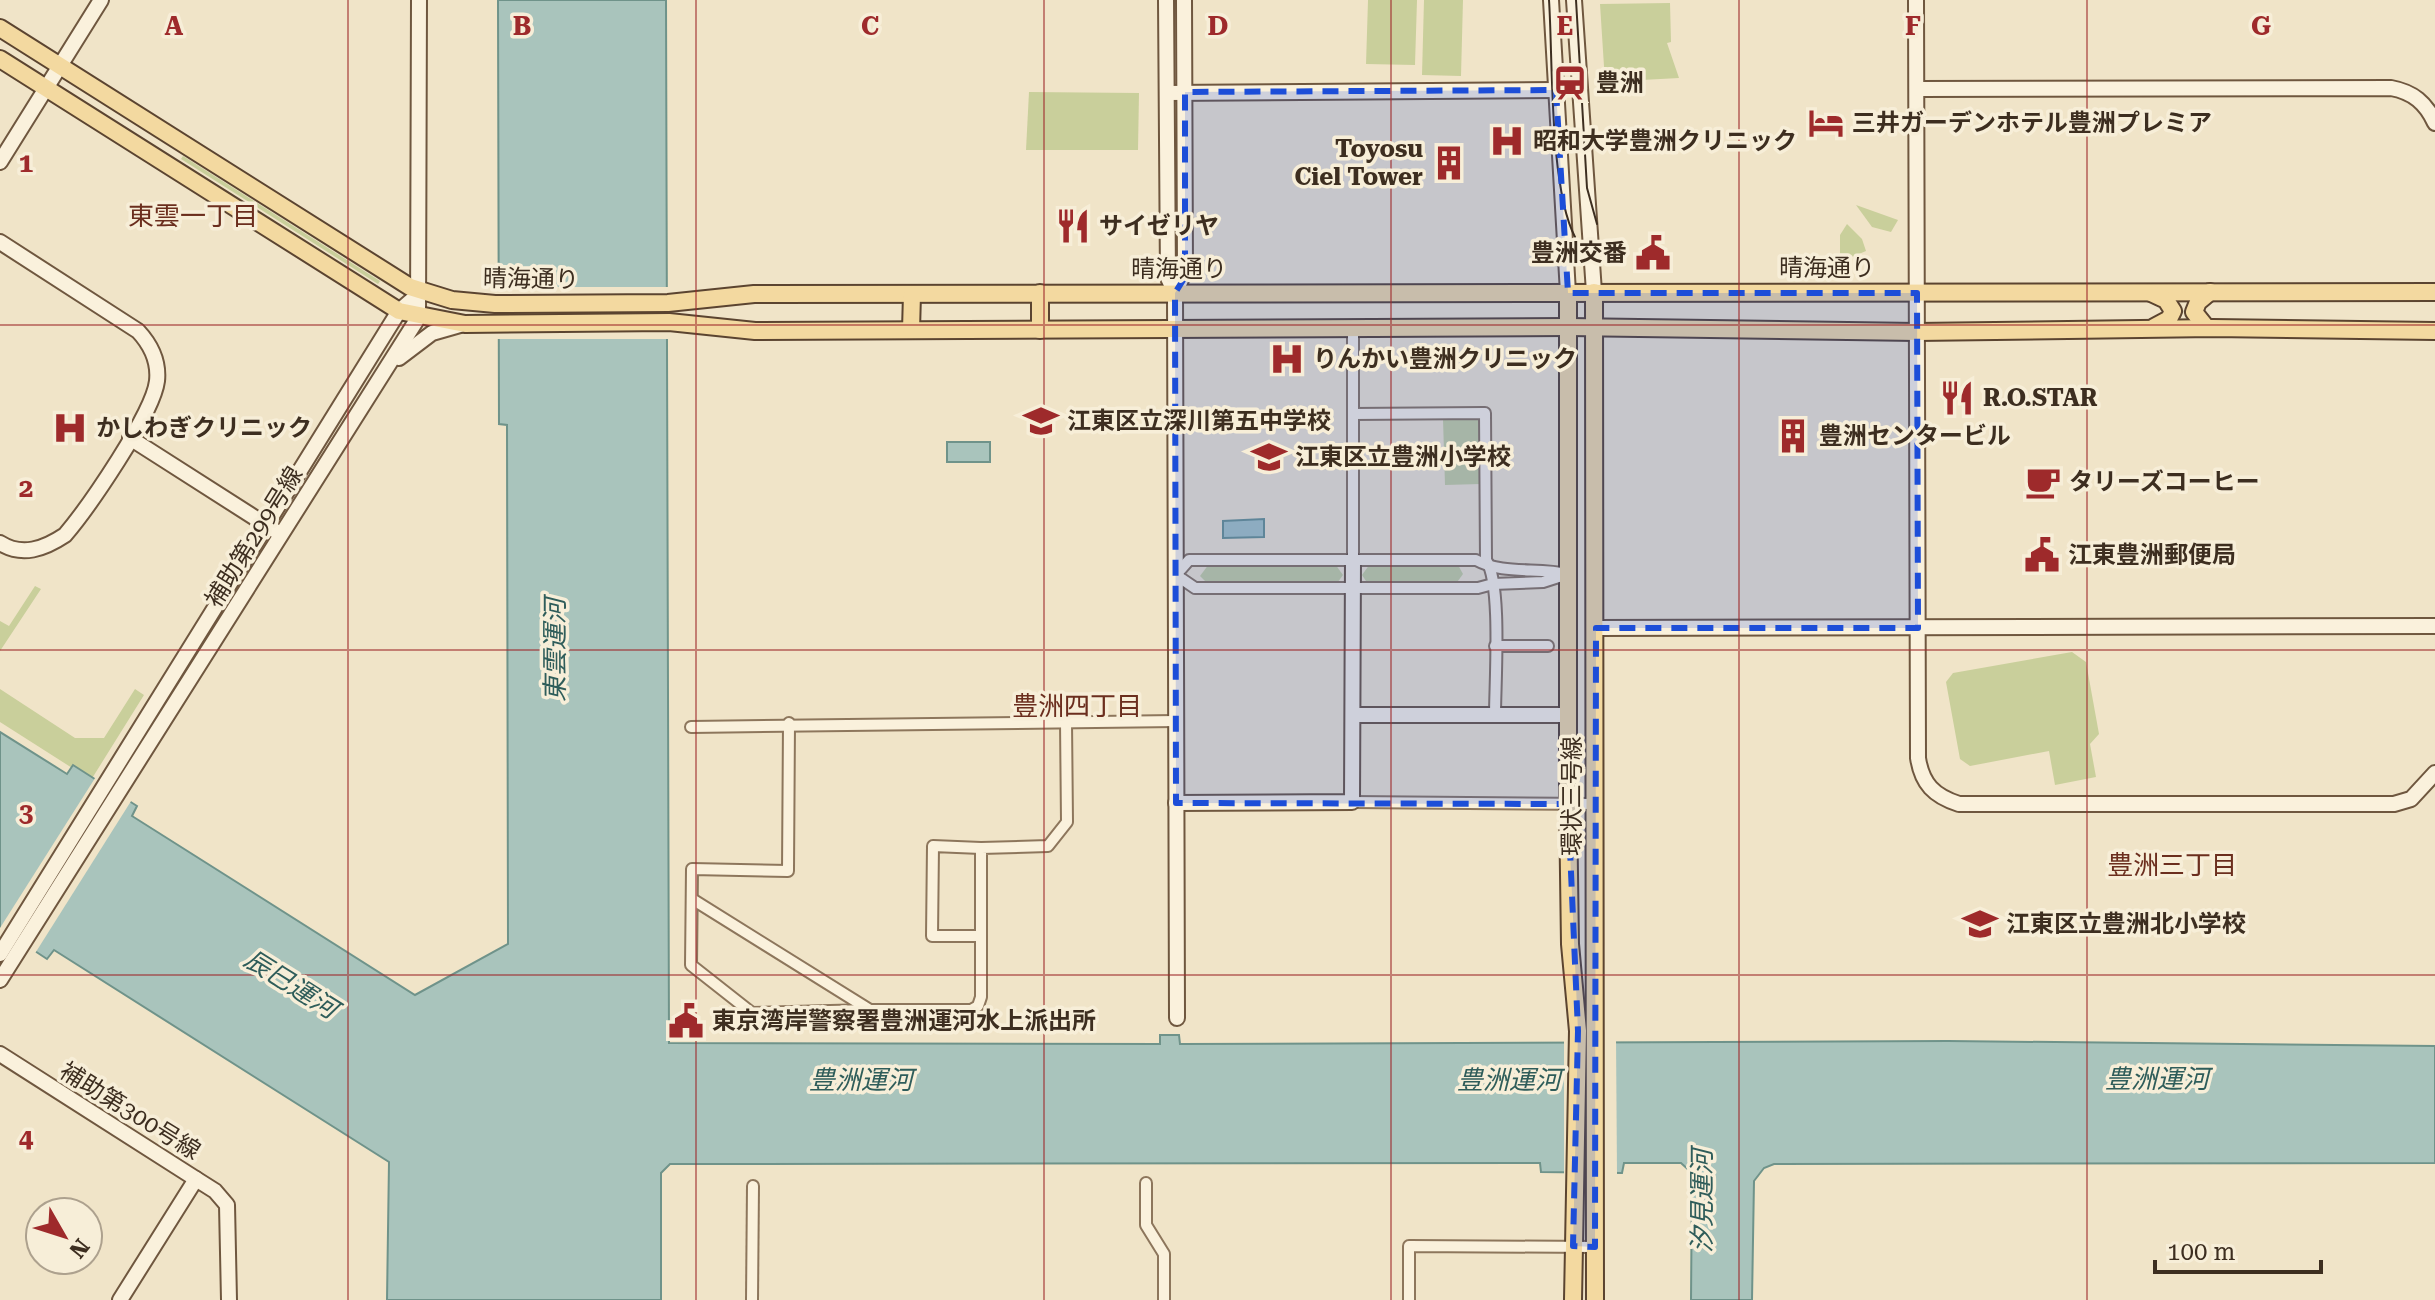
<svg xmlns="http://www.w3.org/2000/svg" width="2435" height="1300" font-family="'Roboto Serif','Noto Sans JP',serif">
	<rect width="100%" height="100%" fill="#f0e4c8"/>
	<g fill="#c9cf9b">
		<path d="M1368 0H1417L1415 65 1366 64Z"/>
		<path d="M1424 0H1463L1461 76 1422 75Z"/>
		<path d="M1670 3 1671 42 1667 43 1679 78 1605 82 1600 4Z"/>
		<path d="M1029 92 1139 93 1138 150H1026Z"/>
		<path d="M183 156 380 281 378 284 181 159Z"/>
		<path d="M1856 205 1898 220 1891 232 1872 227Z"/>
		<path d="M1847 224 1862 239 1866 251 1840 262V235Z"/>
		<path d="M1476 418 1479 421 1480 484 1445 485 1443 419Z"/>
		<path d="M1209 564H1335L1343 575 1335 586 1209 585 1200 576Z"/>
		<path d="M1370 564 1458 565 1463 574 1455 585 1368 584 1362 575Z"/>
		<path d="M35 586 41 589 0 651V621L9 626Z"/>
		<path d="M2072 652 2086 662 2099 734 2090 744 2096 777 2055 785 2049 751 1970 766 1960 759 1946 682 1953 673Z"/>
		<path d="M0 689 75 738H104L135 689 144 695 91 780 0 722Z"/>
	</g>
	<g fill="#a9c4bc" stroke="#6f938a" stroke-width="2">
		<path d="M498 0H666L669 1043 1160 1044V1035H1179L1180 1044 1948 1041 2435 1046V1163L1774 1164 1764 1168 1754 1181 1752 1300H1691L1692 1173 1681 1163H1624L1622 1173 1541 1172 1540 1163 670 1164 661 1173V1300H387L389 1162 54 950 47 959 0 928V732L67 774 73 765 137 806 132 816 415 995 508 944 507 425 499 424Z"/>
		<rect x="947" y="442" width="43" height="20"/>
		<path d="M1264 519V537L1223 538V521Z"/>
	</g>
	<g fill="#f0e4c8">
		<path d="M494 287H668V339H495Z"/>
		<path d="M97 775 133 798 34 955 0 933V928Z"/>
		<path d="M1616 1038 1617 1174H1564V1039Z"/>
	</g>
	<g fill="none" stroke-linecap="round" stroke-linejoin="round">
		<g stroke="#8d765c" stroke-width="14">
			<g id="street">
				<path d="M1353 414 1485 413 1486 560C1502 583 1495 682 1495 715"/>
				<path d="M1189 560H1476C1503 575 1537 567 1568 574L1543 582 1493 584 1478 588H1195L1176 575Z"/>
				<path d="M1353 560V329"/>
				<path d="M1495 646H1548"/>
				<path d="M789 723 788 871 692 869 691 965 752 1013 869 1010"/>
				<path d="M691 727 1176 721"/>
				<path d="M1352 802 1596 804"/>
				<path d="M692 899 870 1010H971L978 1006 981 997V848L1048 846 1067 822 1066 722"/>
				<path d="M981 936H932L933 846 981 848"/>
				<path d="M1146 1183V1225L1164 1254V1300"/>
				<path d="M752 1300 753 1186"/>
				<path d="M1409 1300V1246L1595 1247"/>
			</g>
		</g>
		<g stroke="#6f573f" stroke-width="18">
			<g id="secondary">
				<path d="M1166 0 1168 278 1175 293 1177 1018"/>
				<path d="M1551 0 1568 293"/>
				<path d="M1574 0 1594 292"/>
				<path d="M1916 0 1918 758C1922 784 1934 796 1959 804H2394L2411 799 2435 773"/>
				<path d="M1917 89 2391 88C2413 92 2426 103 2435 123"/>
				<path d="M1167 93 1556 90"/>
				<path d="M0 162 101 0"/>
				<path d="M0 242 138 331C151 345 159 362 157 381 153 414 88 508 65 535 44 549 22 557 0 543"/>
				<path d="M1175 293 1185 271 1184 0"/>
				<path d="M399 358 432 333 460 325"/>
				<path d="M130 438 274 530"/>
				<path d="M1596 628 2435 626"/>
				<path d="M1353 715H1567"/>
				<path d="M1176 803 1352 802 1353 560"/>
				<path d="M0 954 399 311 421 292"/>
				<path d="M0 980 418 318 419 0"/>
				<path d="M0 1054 196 1179 120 1300"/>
				<path d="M196 1179 215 1191 227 1205 229 1300"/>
			</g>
		</g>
		<g stroke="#5b4430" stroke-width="20">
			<g id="primary">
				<path d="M0 28 410 287 452 300 495 304 668 303 754 294 2435 292"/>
				<path d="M0 59 399 311 465 324 669 322 755 331 1569 327 1917 332 2213 328 2435 331"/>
				<path d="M1594 292 1595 1300"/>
				<path d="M2210 292 2198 302 2194 312 2206 327 2211 328"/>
				<path d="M1040 293V330"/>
				<path d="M1568 293V804L1570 944 1578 1031 1573 1300"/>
				<path d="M2151 293 2166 300 2173 311 2169 319 2154 327"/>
				<path d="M911 330 912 294"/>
			</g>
		</g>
		<use href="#street" stroke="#faf1dc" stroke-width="10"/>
		<use href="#secondary" stroke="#faf1dc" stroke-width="14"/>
		<use href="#primary" stroke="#f3d9a0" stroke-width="16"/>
		<g stroke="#3d2e20" stroke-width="2">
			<path d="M1549 0C1553 60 1549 187 1575 237"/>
			<path d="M1576 0 1587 188 1597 224"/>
		</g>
	</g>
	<path fill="#1d4ed8" fill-opacity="0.2" stroke="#1d4ed8" stroke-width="6" stroke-dasharray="16 10" stroke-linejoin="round" d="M1556 90 1568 293H1917L1918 628H1596L1595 1247 1573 1246 1578 1031 1568 804 1176 803 1175 293 1185 277V92Z"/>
	<path fill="none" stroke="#9e2a2b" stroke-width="2" stroke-opacity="0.55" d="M348 0V1300M696 0V1300M1044 0V1300M1391 0V1300M1739 0V1300M2087 0V1300M0 325H2435M0 650H2435M0 975H2435"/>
	<defs>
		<g id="station-bare" transform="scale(2.76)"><path d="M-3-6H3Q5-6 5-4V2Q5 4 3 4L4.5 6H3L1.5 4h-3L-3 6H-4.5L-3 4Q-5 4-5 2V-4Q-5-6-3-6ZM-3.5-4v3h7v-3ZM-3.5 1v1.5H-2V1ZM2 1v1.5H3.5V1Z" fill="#9e2a2b" stroke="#f7eed8" stroke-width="2.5" paint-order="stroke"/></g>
		<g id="hotel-bare" transform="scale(2.76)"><path d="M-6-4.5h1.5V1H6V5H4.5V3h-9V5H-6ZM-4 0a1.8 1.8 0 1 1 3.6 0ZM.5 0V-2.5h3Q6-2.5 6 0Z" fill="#9e2a2b" stroke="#f7eed8" stroke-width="2.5" paint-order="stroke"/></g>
		<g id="hospital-bare" transform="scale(2.76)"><path d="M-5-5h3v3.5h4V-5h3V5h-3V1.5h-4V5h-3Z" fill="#9e2a2b" stroke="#f7eed8" stroke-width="2.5" paint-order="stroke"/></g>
		<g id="building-bare" transform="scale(2.76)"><path d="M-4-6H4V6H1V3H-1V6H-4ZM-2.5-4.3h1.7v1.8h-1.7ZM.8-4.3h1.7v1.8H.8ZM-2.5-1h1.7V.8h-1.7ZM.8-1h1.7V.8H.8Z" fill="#9e2a2b" stroke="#f7eed8" stroke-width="2.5" paint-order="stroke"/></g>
		<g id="restaurant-bare" transform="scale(2.76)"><path d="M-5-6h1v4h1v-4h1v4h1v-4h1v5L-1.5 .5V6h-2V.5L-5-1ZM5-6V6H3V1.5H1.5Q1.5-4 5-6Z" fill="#9e2a2b" stroke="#f7eed8" stroke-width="2.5" paint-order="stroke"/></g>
		<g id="civic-bare" transform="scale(2.76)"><path d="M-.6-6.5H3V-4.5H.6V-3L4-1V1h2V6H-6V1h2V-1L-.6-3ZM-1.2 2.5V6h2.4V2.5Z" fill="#9e2a2b" stroke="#f7eed8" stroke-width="2.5" paint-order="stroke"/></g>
		<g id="school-bare" transform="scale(2.76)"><path d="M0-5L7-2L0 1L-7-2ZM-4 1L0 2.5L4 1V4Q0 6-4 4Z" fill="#9e2a2b" stroke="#f7eed8" stroke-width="2.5" paint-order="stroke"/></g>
		<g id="cafe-bare" transform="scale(2.76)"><path d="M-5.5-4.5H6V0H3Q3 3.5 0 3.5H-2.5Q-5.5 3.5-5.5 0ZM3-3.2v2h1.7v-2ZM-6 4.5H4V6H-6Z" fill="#9e2a2b" stroke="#f7eed8" stroke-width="2.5" paint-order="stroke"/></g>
	</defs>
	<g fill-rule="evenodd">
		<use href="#station-bare" x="1570" y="83"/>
		<use href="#hotel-bare" x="1826" y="123"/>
		<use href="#hospital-bare" x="1507" y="141"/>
		<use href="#building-bare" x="1449" y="163"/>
		<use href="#restaurant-bare" x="1073" y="226"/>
		<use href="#civic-bare" x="1653" y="253"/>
		<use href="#hospital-bare" x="1287" y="359"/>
		<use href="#restaurant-bare" x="1957" y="398"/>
		<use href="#school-bare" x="1041" y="421"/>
		<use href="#hospital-bare" x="70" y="428"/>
		<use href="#building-bare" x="1793" y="436"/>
		<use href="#school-bare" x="1269" y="457"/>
		<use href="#cafe-bare" x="2043" y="482"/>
		<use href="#civic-bare" x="2042" y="555"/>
		<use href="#school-bare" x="1980" y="924"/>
		<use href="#civic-bare" x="686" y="1021"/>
	</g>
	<g text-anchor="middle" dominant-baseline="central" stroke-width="7" stroke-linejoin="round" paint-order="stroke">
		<g font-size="24" font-weight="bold" fill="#3d2e20" stroke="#f7eed8" text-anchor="start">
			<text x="1596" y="83">豊洲</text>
			<text x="1852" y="123">三井ガーデンホテル豊洲プレミア</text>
			<text x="1533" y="141">昭和大学豊洲クリニック</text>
			<text x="1423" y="149" text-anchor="end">Toyosu<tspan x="1423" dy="28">Ciel Tower</tspan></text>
			<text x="1099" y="226">サイゼリヤ</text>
			<text x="1627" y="253" text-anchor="end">豊洲交番</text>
			<text x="1313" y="359">りんかい豊洲クリニック</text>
			<text x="1983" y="398">R.O.STAR</text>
			<text x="1067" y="421">江東区立深川第五中学校</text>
			<text x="96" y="428">かしわぎクリニック</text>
			<text x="1819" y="436">豊洲センタービル</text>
			<text x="1295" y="457">江東区立豊洲小学校</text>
			<text x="2069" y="482">タリーズコーヒー</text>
			<text x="2068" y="555">江東豊洲郵便局</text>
			<text x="2006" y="924">江東区立豊洲北小学校</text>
			<text x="712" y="1021">東京湾岸警察署豊洲運河水上派出所</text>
		</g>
		<g font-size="24" fill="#3d2e20" stroke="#f7eed8">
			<text x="1827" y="268">晴海通り</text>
			<text x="1179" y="269">晴海通り</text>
			<text transform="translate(531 279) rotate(1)">晴海通り</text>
			<text transform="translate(254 537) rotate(-58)">補助第299号線</text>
			<text transform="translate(1572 796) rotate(-90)">環状三号線</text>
			<text transform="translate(130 1111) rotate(32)">補助第300号線</text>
		</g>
		<g font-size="26" fill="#6b2e1e" stroke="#f7eed8">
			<text x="193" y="216">東雲一丁目</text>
			<text x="1077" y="706">豊洲四丁目</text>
			<text x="2172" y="865">豊洲三丁目</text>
		</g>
		<g font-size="26" font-style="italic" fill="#2f5d5a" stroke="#f7eed8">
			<text transform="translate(555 650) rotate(-90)">東雲運河</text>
			<text transform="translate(291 984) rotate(32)">辰巳運河</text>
			<text x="2157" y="1079">豊洲運河</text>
			<text x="861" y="1080">豊洲運河</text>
			<text x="1509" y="1080">豊洲運河</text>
			<text transform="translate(1702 1201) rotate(-90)">汐見運河</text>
		</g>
	</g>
	<g font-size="26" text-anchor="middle" font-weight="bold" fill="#9e2a2b" stroke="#f7eed8" stroke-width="7" stroke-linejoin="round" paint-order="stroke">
		<text x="174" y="35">A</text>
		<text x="522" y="35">B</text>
		<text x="870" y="35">C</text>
		<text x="1218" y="35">D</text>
		<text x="1565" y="35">E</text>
		<text x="1913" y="35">F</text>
		<text x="2261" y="35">G</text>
		<text x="26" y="172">1</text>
		<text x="26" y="497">2</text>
		<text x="26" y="822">3</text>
		<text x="26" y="1147">4</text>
	</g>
	<g transform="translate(64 1236) rotate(129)"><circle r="38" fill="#f7eed8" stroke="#ada18e" stroke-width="2"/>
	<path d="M0-6L14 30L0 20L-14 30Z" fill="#9e2a2b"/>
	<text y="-12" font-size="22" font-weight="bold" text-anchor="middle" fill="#3d2e20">N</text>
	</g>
	<path d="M2155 1260v12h166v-12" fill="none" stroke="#3d2e20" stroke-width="4"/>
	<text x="2167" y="1260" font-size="24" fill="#3d2e20" stroke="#f7eed8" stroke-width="6" paint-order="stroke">100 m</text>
</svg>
